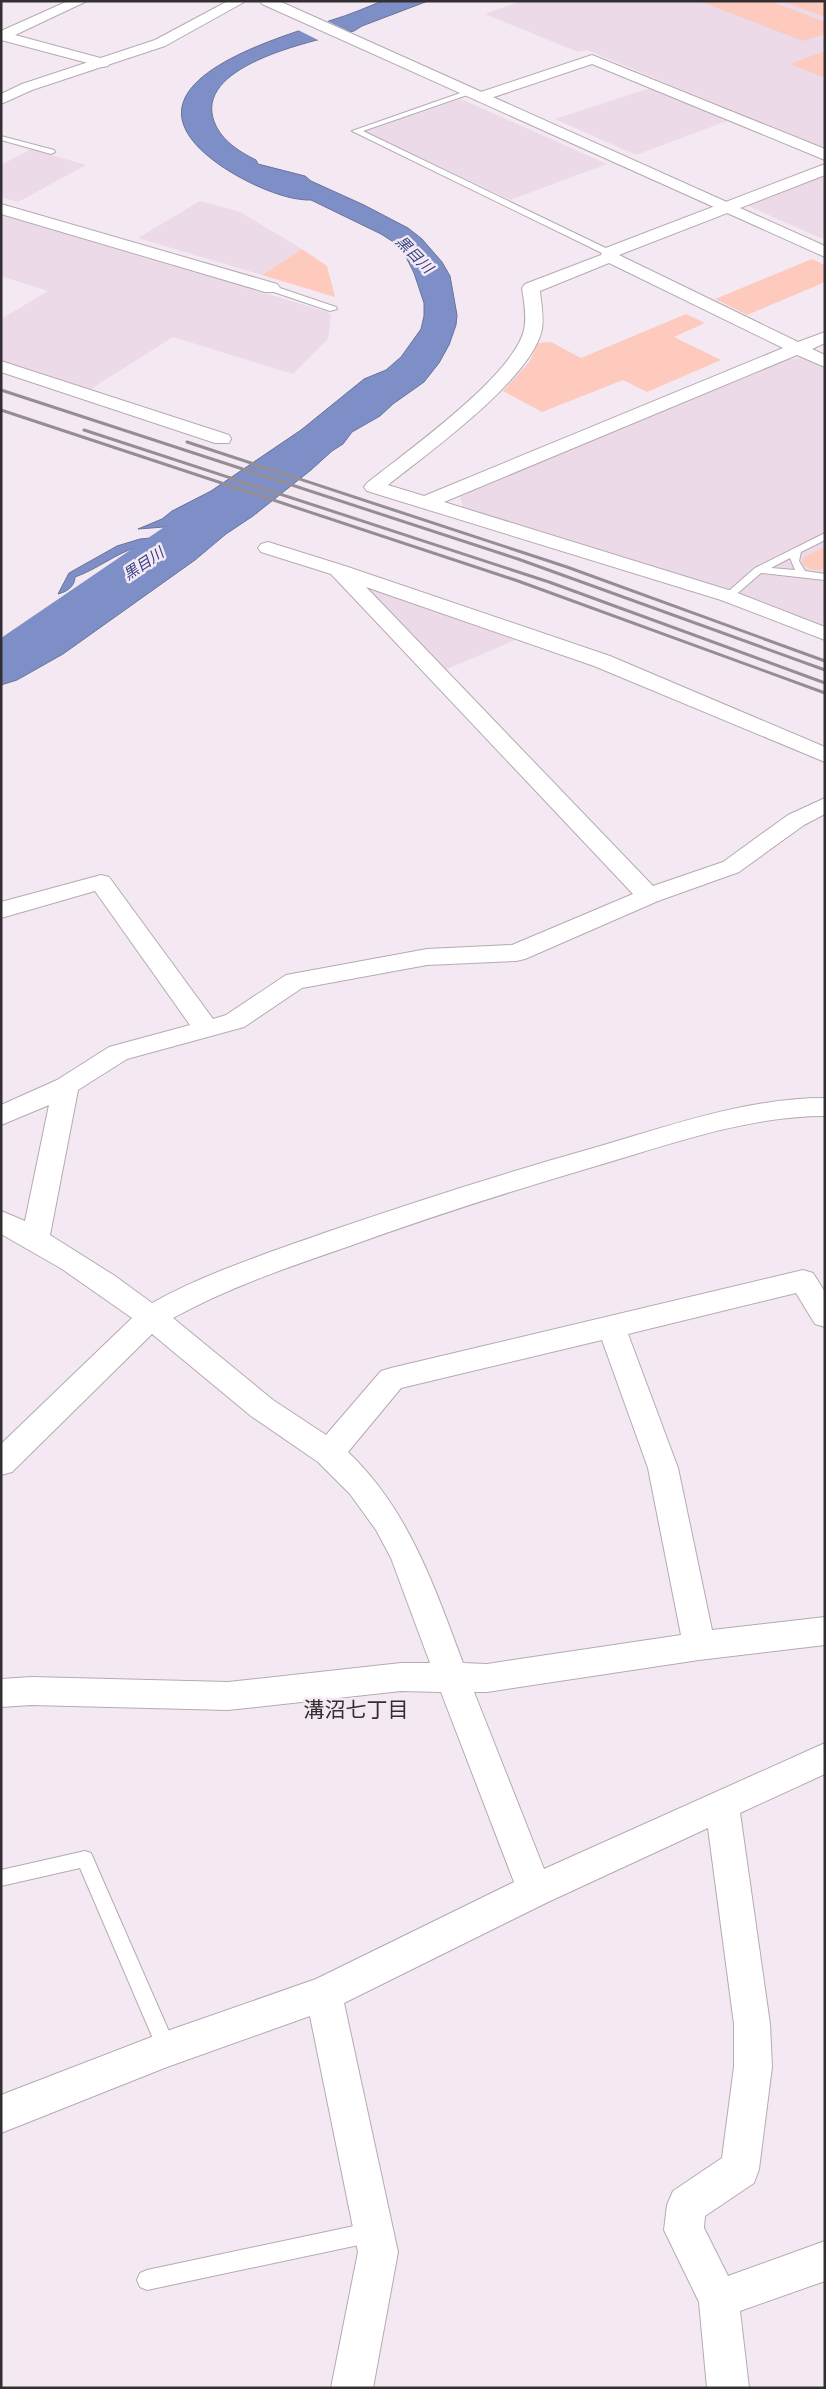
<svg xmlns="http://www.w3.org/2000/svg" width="826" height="2389" font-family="Barlow,'Noto Sans JP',sans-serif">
	<rect width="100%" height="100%" fill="#f4e9f2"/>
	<g fill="#ecdae8">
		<path d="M521 1H825V149L587 50 578 52 485 14Z"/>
		<path d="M653 87 730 120 636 155 555 119Z"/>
		<path d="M461 99 607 164 510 200 365 131Z"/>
		<path d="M31 149 86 165 18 202 1 197V165Z"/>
		<path d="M825 173V240L746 205Z"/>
		<path d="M200 201 240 212 302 249 262 275 138 238Z"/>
		<path d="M1 215 328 312 331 316 328 339 293 374 173 337 91 389 1 360V319L48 291 1 276Z"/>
		<path d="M808 358 825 366V627L463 509 460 494 785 359Z"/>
		<path d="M375 588 515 640 445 670 365 590Z"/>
	</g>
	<g fill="#fdcabd">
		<path d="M699 1H770L825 22V34L803 41Z"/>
		<path d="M781 1H825V17Z"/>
		<path d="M825 51V78L790 64Z"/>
		<path d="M302 249 327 266 335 297 262 275Z"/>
		<path d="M812 259 825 265V282L747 315 715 299Z"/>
		<path d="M686 314 705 323 674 337 721 360 647 392 623 380 542 412 503 391 530 361 538 343 551 342 581 358Z"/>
		<path d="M825 547V569C817 571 807 570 802 563L804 557Z"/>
	</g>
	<path fill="#7e8fc7" stroke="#68729a" d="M382 1H428L362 26 354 31C318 40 198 63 213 118 219 139 238 151 256 160L258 164 305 176 311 181 364 205 408 228 422 239 442 262 450 276 457 315 456 325 449 345 439 363 424 382 393 404 380 416 352 432 343 444 332 451 311 470 253 516 226 534 195 560 63 654 17 680 1 685V647L11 642 40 621 46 619 60 622H71L82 615 91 605 131 580 174 544 172 542 148 551H145L140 546C116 553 98 569 75 577 75 587 66 592 58 594L69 573 117 546 140 539 161 537 175 532 182 525 199 519 201 511 194 512 164 527 138 529 162 519 172 511 211 491 301 430 364 379 386 370 401 357 421 329 424 316V303L414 273 405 255 395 243 381 234 311 200C282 201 236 178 213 160 113 83 278 38 332 20 349 15 365 8 382 1Z"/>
	<path fill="#f4e9f2" d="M325 20 354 34 322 42 296 29Z"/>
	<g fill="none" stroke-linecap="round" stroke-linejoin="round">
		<path fill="#7e8fc7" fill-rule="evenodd" d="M241 481 256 485 263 494 256 503 18 670 1 674V638L226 485Z"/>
		<g stroke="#b5aab3" stroke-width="2">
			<g id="service">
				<path d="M466 91 473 93 363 131 612 251V255H606L352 131Z"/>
				<path d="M1 136 54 150 55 152 51 154 1 140Z"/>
				<path d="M271 285 336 307 337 309 330 311 268 290 267 288Z"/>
				<path d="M825 533V540L801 552 799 561 805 571 825 574V580L761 573 732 598 728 599 723 596 755 568ZM790 558 795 570 771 568Z"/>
				<path d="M85 1851 91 1853 174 2043 176 2049 174 2055 167 2058 160 2055 80 1868 1 1886V1870Z"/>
				<path d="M373 2222 380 2225 383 2232 380 2239 373 2242 147 2290 140 2287 137 2280 140 2273 147 2270Z"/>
			</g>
		</g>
		<g stroke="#b5aab3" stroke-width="2">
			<g id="minor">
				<path d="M68 1H87L15 35 108 60 110 63 108 66 103 67 1 40V31Z"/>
				<path d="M592 55 825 149V160L592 64 485 100 480 101 473 97 475 94Z"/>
				<path d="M825 164V175L619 255 798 342 825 332V343L812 349 825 355V367L797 355 444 502 735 592 825 627V640L721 600 367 491 364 487 367 483C406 452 513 376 524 330 527 317 524 301 522 288L525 284 601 255 603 249ZM609 263 783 348 424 496 388 485C428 453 532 379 542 329 544 316 541 303 540 291Z"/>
				<path d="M1 361 229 435 231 439 229 443H215L1 372Z"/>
				<path d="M268 542 345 566 610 656 825 747V762L594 666 366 587 653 886 723 862 788 815 825 798V814L804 825 739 872 658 901 525 959 516 961 427 965 302 988 244 1027 127 1059 78 1090 50 1235 115 1276 152 1303C208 1272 268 1253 327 1232 414 1202 501 1174 590 1149 666 1127 745 1098 825 1098V1116C747 1116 671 1144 596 1166 511 1191 427 1218 344 1248 286 1268 227 1288 173 1318L273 1400 326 1435 381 1371 391 1368 803 1270 813 1273 825 1292V1327L815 1324 796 1293 628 1334 678 1468 712 1630 825 1617V1645L699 1660 487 1692H474L544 1869 825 1743V1774L740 1813 770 2024 772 2067 759 2169 754 2183 705 2216 704 2228 728 2276 825 2241V2281L740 2311 749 2388H707L699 2302 664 2230 667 2205 673 2191 722 2158 734 2067V2024L708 1828 548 1902 344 2003 398 2252 373 2388H331L358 2252 310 2016 167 2067 1 2133V2095L167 2031 316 1979 514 1882 441 1692 401 1691 228 1710 31 1705 1 1707V1679L31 1677 228 1682 401 1663H430L391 1558 376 1530 350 1494 318 1462 251 1416 152 1334 12 1472 1 1475V1444L132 1318 62 1269 1 1234V1211L25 1221 49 1105 1 1125V1105L57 1080 109 1047 190 1025 95 891 1 918V902L101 875 109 877 213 1019 226 1015 286 975 427 949 512 945 633 894 331 574 261 552 258 548 261 544ZM602 1340 648 1468 681 1635 487 1664 463 1663C434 1586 409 1510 348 1452L401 1388Z"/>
			</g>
		</g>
		<g stroke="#b5aab3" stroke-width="2">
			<g id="tertiary">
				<path d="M228 1H246L165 46 32 90 1 104V94L22 84 155 40Z"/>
				<path d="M260 1H279L825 246V257L262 4Z"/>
				<path d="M1 204 277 284 280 288 277 292H265L1 214Z"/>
			</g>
		</g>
		<use href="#service" fill="#fff" fill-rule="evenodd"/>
		<use href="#minor" fill="#fff" fill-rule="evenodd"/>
		<use href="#tertiary" fill="#fff" fill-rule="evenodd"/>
		<g stroke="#958d94" stroke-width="3">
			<path d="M1 390 518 559 825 670"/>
			<path d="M1 410 518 581 825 693"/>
			<path d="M84 430 549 582 825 683"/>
			<path d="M187 442 567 567 825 661"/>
		</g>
	</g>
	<g text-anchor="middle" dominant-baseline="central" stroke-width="5" stroke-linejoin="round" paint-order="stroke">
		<g font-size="15" font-style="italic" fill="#324287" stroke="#f4e9f2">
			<text transform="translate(415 254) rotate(45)">黒目川</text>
			<text transform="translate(143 563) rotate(-34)">黒目川</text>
		</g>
		<g font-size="21" fill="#332e32" stroke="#f4e9f2">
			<text x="356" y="1708">溝沼七丁目</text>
		</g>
	</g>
	<rect width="826" height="2389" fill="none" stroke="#332e32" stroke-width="5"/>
</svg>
